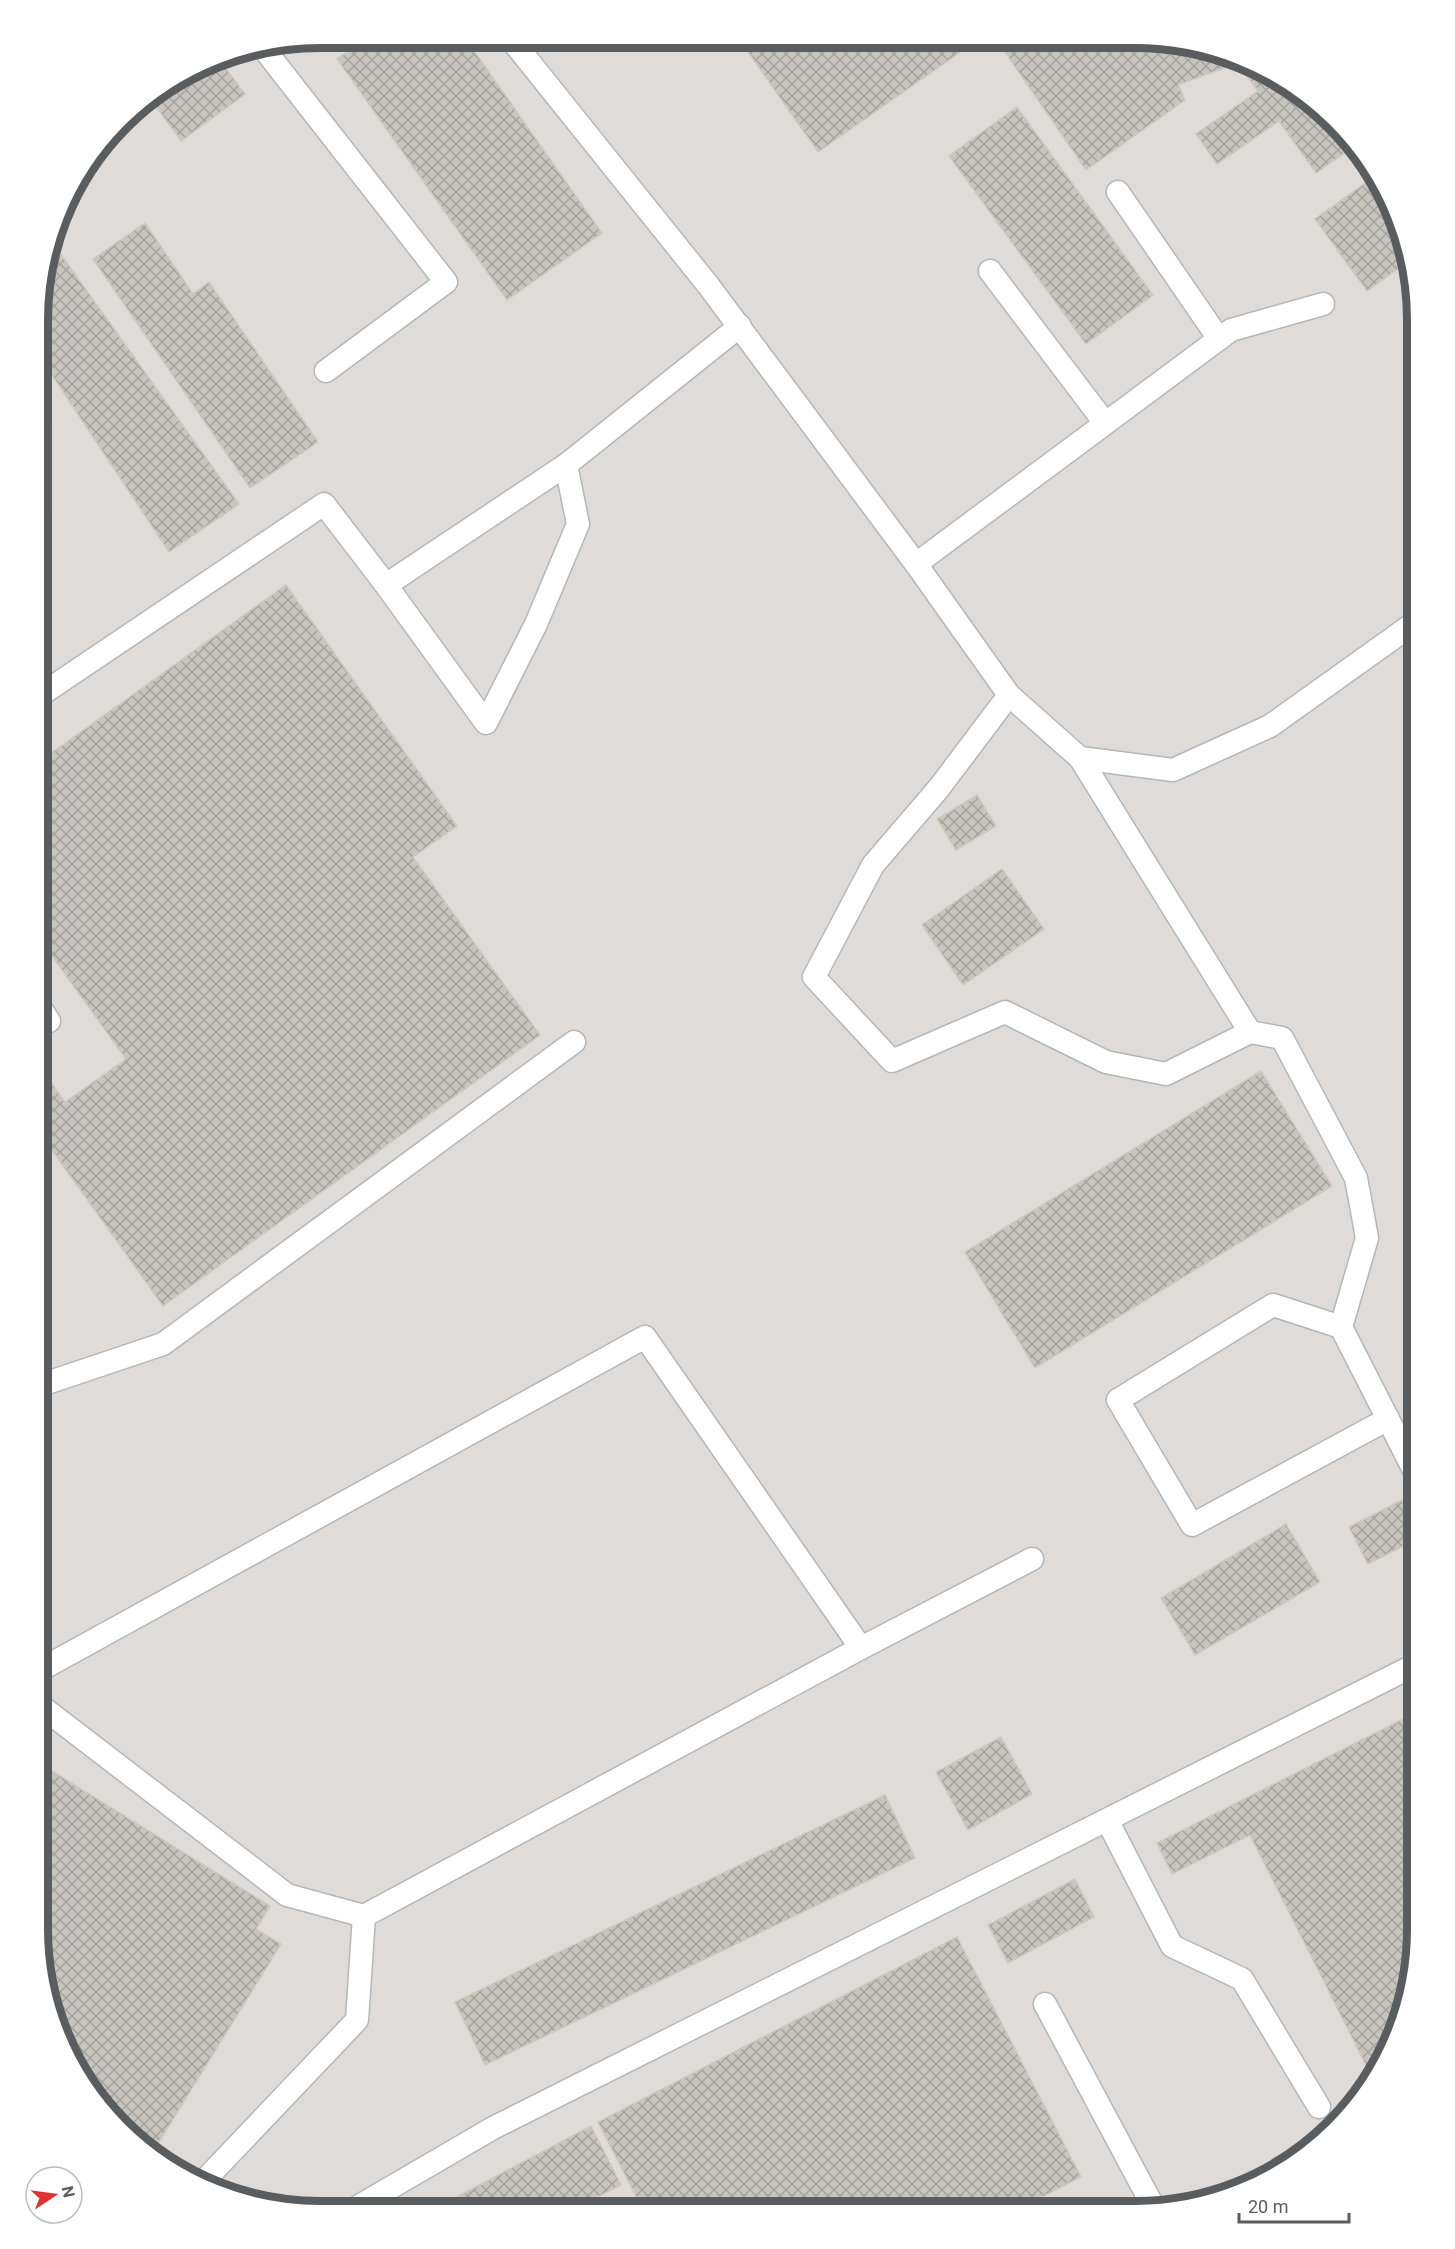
<svg xmlns="http://www.w3.org/2000/svg" width="1455" height="2249" font-family="Roboto,sans-serif">
	<defs>
		<pattern id="building-cross-hatch" width="8" height="8" patternUnits="userSpaceOnUse" patternTransform="scale(1.5)"><rect width="8" height="8" fill="#c8c5bf"/><path d="M0 0l8 8M0 8l8-8" fill="none" stroke="#a5a39f"/></pattern>
	</defs>
	<rect width="100%" height="100%" fill="#ebe8e0"/>
	<path fill="#dfdbd8" d="M320 38 1172 40 1243 59 1307 96 1359 148 1396 211 1417 320V1948L1402 2020 1370 2086 1307 2153 1244 2190 1136 2211 283 2209 212 2190 148 2153 96 2101 59 2038 38 1929 40 283 67 195 133 108 212 59Z"/>
	<g fill="url(#building-cross-hatch)" stroke="#cfc8bf" stroke-width="1.5">
		<path d="M367 38H465L602 233 507 300 337 59Z"/>
		<path d="M739 39H979L818 152Z"/>
		<path d="M996 39 1172 40 1243 59 1307 96 1355 146 1316 173 1279 121 1217 164 1196 134 1258 91 1238 63 1178 85 1185 100 1086 170Z"/>
		<path d="M218 58 245 94 181 141 150 98Z"/>
		<path d="M1017 107 1153 295 1086 344 949 156Z"/>
		<path d="M1375 176 1396 211 1406 263 1367 291 1315 219Z"/>
		<path d="M145 223 193 294 209 282 318 442 250 488 93 259Z"/>
		<path d="M52 242 239 504 169 552 40 357V283Z"/>
		<path d="M286 585 457 826 413 857 540 1035 163 1306 39 1132V1066L65 1102 126 1059 39 938V762Z"/>
		<path d="M977 795 996 826 956 850 937 819Z"/>
		<path d="M1002 869 1044 929 963 985 922 925Z"/>
		<path d="M1261 1071 1332 1186 1035 1368 965 1252Z"/>
		<path d="M1402 1500 1417 1529V1539L1368 1564 1349 1527Z"/>
		<path d="M1286 1524 1320 1582 1195 1655 1161 1598Z"/>
		<path d="M1417 1712V1948L1402 2020 1373 2079 1250 1835 1172 1874 1157 1843Z"/>
		<path d="M1001 1737 1032 1794 968 1830 936 1772Z"/>
		<path d="M44 1766 270 1906 256 1929 281 1944 151 2155 96 2101 59 2038 38 1929V1776Z"/>
		<path d="M885 1795 915 1858 485 2065 455 2002Z"/>
		<path d="M1075 1879 1094 1917 1008 1963 988 1925Z"/>
		<path d="M957 1937 1081 2177 1015 2211 643 2210 598 2122Z"/>
		<path d="M591 2126 621 2185 573 2210H432Z"/>
		<path d="M1318 2142 1307 2153 1278 2170 1273 2159Z"/>
	</g>
	<g fill="none" stroke-linecap="round" stroke-linejoin="round">
		<g stroke="#b3b7ba" stroke-width="25">
			<g id="service">
				<path d="M510 38 708 285 916 564 1009 695 1080 758 1173 770 1270 726 1417 621"/>
				<path d="M264 49 446 282 326 371"/>
				<path d="M1118 192 1219 339"/>
				<path d="M990 271 1105 423"/>
				<path d="M916 564 1231 330 1323 304"/>
				<path d="M386 585 486 723 536 624 578 524 566 465"/>
				<path d="M1009 695 939 788 873 865 814 977 892 1061 1005 1012 1106 1062 1166 1074 1250 1032 1080 758"/>
				<path d="M39 696 324 504 386 585 566 465 740 326"/>
				<path d="M39 1006 49 1021"/>
				<path d="M1250 1032 1282 1038 1356 1178 1367 1238 1341 1327 1417 1476"/>
				<path d="M1341 1327 1273 1305 1118 1400 1192 1525 1388 1419"/>
				<path d="M38 1386 163 1344 574 1042"/>
				<path d="M38 1671 645 1337 861 1648"/>
				<path d="M38 1704 287 1895 364 1916 861 1648 1032 1559"/>
				<path d="M1107 1820 1172 1946 1242 1979 1319 2107"/>
				<path d="M1045 2004 1154 2208"/>
				<path d="M201 2184 357 2020 364 1916"/>
				<path d="M354 2209 493 2128 1417 1664"/>
			</g>
		</g>
		<use href="#service" stroke="#fff" stroke-width="22"/>
	</g>
	<path d="M0 0H1455V2249H0ZM320 48H1135A272 272 0 0 1 1407 320V1929A272 272 0 0 1 1135 2201H320A272 272 0 0 1 48 1929V320A272 272 0 0 1 320 48Z" fill="#fff" fill-rule="evenodd"/>
	<path fill="none" stroke="#595d60" stroke-width="8" d="M320 48H1135A272 272 0 0 1 1407 320V1929A272 272 0 0 1 1135 2201H320A272 272 0 0 1 48 1929V320A272 272 0 0 1 320 48Z"/>
	<g transform="translate(54 2195) rotate(77)"><circle r="28" fill="#ffffff" stroke="#bdbebf" stroke-width="1.5"/>
	<path d="M0-4.5L10 22L0 15L-10 22Z" fill="#df3235"/>
	<text y="-9" font-size="16" font-weight="bold" text-anchor="middle" fill="#595d60">N</text>
	</g>
	<path d="M1239 2213v9h110v-9" fill="none" stroke="#595d60" stroke-width="3"/>
	<text x="1248" y="2213" font-size="18" fill="#595d60" stroke="#ffffff" stroke-width="4.5" paint-order="stroke">20 m</text>
</svg>
